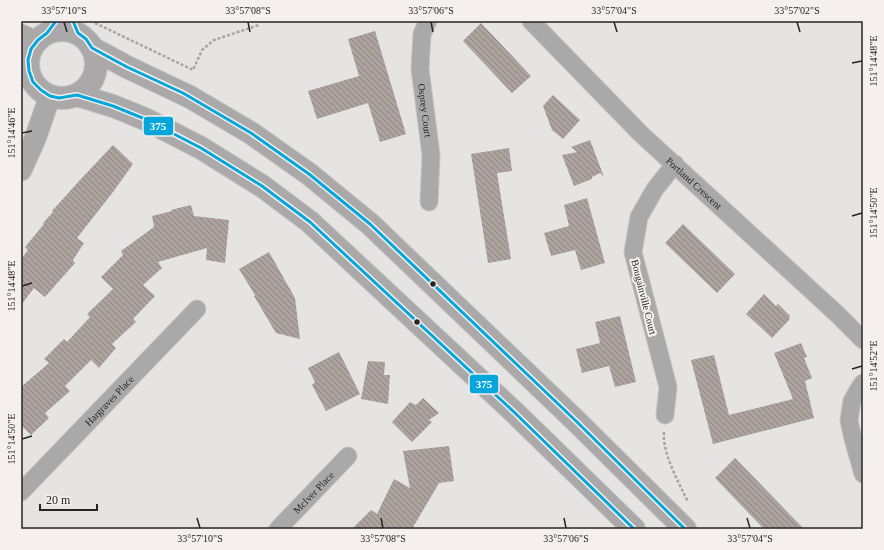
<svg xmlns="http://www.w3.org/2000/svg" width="884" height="550" font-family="'Times New Roman',serif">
	<defs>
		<pattern id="building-back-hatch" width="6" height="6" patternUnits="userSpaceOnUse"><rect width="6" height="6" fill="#aca29e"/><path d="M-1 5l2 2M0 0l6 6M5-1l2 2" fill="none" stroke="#8c8481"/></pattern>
	</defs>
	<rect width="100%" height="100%" fill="#e6e4e2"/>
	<g fill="url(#building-back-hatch)">
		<path d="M481 23 531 76 512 93 463 41Z"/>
		<path d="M375 31 406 134 380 142 368 103 317 119 308 91 359 76 348 39Z"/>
		<path d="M553 95 580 120 563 139 552 130 543 106Z"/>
		<path d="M590 140 604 177 600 173 592 177V179L574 186 562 155 577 152 571 147Z"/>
		<path d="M113 145 133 164 113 192 77 238 84 243 73 260 75 263 45 297 34 288 21 305V259L28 250 25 247 44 224 43 223 53 212 52 211 80 180Z"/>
		<path d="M509 148 512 171 497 173 511 259 488 263 471 154Z"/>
		<path d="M587 198 605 263 581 270 575 250 551 256 544 233 569 226 564 205Z"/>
		<path d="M191 205 194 216 229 220 225 263 206 260 207 248 158 262 162 268 143 285 155 296 133 319 136 322 112 344 116 348 99 368 91 360 65 386 70 391 45 413 49 418 31 435 21 425V387L49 363 44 359 64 339 67 342 90 317 87 314 113 289 101 277 123 255 121 251 154 227 152 216 172 211 171 210Z"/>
		<path d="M683 224 735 274 717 293 665 243Z"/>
		<path d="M269 252 295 298 300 339 276 333 254 296 255 295 239 269Z"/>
		<path d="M764 294 776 306 778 304 790 316 789 318 790 319 772 338 746 314Z"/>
		<path d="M620 316 636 382 615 387 609 366 582 373 576 349 600 343 595 322Z"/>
		<path d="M801 343 807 357 804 358 812 378 805 381 814 418 713 444 691 360 714 355 729 415 793 399 774 353Z"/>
		<path d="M339 352 360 394 326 411 312 385 315 382 308 368Z"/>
		<path d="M368 361 385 362 384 375H390L388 404 361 399Z"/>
		<path d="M423 398 439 413 429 420 432 422 412 442 392 422 410 402 416 405Z"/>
		<path d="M449 446 454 481 439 483 412 529H352L371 510 377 514 394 479 410 488 403 451Z"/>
		<path d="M735 458 804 529H764L715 478Z"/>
	</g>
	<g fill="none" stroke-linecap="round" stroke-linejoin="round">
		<g stroke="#c3c1c1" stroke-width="19">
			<g id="minor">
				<path id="s1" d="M428 21 422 34 420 69 431 155 429 202"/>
				<path id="s2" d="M531 21 641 134 837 314 863 340"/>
				<path d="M21 33 38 40"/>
				<path d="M863 383 860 387 852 401 849 420 853 439 863 474"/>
				<path d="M665 415 668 387 633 252 639 217 655 189 675 164"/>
				<path id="s3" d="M21 492 197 309"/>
				<path id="s4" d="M278 529 348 456"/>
			</g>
		</g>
		<g stroke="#c3c1c1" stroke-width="23">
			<path id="tertiary" d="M21 170 35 139 50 96"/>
		</g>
		<g stroke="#c3c1c1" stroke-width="24">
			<g id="secondary">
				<circle cx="62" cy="64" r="34"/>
				<path d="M92 48 127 67 190 97 251 133 309 174 370 224 576 421 685 529"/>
				<path d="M77 95 113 106 145 119 201 148 262 186 310 222 514 412 634 529"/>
			</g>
		</g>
		<g stroke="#a6a5a4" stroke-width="2.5" stroke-dasharray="3 2" stroke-linecap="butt">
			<path d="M95 23 193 70 202 50 214 40 259 25"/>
			<path d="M664 432C662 453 679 483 688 502"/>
		</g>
		<use href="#minor" stroke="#aaa9a9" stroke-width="17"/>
		<use href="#tertiary" stroke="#aaa9a9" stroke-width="21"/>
		<use href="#secondary" stroke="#aaa8a8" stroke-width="22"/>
		<g stroke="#f5f0ee" stroke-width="6">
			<g id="bus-1">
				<path d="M56 21 47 33 38 40 31 49 28 60 29 71 33 82 41 90 50 96 59 98 77 95 113 106 145 119 201 148 262 186 310 222 514 412 634 529"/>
				<path d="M73 21 78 33 86 39 92 48 127 67 183 93 251 133 309 174 370 224 576 421 685 529"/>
			</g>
		</g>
		<use href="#bus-1" stroke="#04a6db" stroke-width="3"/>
	</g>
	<path fill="none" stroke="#262424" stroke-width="1.5" d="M64 22 67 32M248 22 250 32M431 22 433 32M614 22 617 32M797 22 800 32M852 63 862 61M22 133 32 131M852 216 862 213M22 286 32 283M852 369 862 366M22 439 32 436M197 518 200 528M381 518 383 528M564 518 566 528M747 518 750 528"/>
	<g fill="#262424" stroke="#f5f0ee" stroke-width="1.5">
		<circle cx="433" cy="284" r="3.5"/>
		<circle cx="417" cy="322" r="3.5"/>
	</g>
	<g text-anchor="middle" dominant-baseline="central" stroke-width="4" stroke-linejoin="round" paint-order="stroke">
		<g font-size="10" fill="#262424" stroke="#f5f0ee">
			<text stroke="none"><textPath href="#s1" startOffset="91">Osprey Court</textPath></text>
			<text stroke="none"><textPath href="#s2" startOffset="230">Portland Crescent</textPath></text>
			<text transform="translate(644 297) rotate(76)">Bougainville Court</text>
			<text stroke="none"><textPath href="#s3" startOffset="127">Hargraves Place</textPath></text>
			<text stroke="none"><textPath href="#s4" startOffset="51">McIver Place</textPath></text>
		</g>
	</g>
	<g stroke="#f5f0ee" stroke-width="1.5">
		<rect x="143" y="116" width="31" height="20" rx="4" fill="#04a6db"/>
		<rect x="469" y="374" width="30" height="20" rx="4" fill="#04a6db"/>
	</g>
	<g font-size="11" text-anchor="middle" font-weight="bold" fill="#fff">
		<text x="158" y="130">375</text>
		<text x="484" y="388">375</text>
	</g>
	<rect width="884" height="550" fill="none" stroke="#f5f0ee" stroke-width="44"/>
	<path d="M40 504v6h57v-6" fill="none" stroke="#262424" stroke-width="2"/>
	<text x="46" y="504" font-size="12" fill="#262424" stroke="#f5f0ee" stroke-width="3" paint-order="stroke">20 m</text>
	<rect x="22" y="22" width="840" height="506" fill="none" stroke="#262424" stroke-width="1.5"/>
	<g font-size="10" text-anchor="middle" fill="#262424">
		<text x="64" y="14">33°57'10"S</text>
		<text x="248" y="14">33°57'08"S</text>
		<text x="431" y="14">33°57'06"S</text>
		<text x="614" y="14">33°57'04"S</text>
		<text x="797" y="14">33°57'02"S</text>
		<text transform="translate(873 61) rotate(-90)" y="4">151°14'48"E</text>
		<text transform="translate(11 133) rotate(-90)" y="4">151°14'46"E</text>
		<text transform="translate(873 213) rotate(-90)" y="4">151°14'50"E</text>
		<text transform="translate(11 286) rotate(-90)" y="4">151°14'48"E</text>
		<text transform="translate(873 366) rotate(-90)" y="4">151°14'52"E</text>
		<text transform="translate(11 439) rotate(-90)" y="4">151°14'50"E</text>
		<text x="200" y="542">33°57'10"S</text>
		<text x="383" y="542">33°57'08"S</text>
		<text x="566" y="542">33°57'06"S</text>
		<text x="750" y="542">33°57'04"S</text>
	</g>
</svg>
